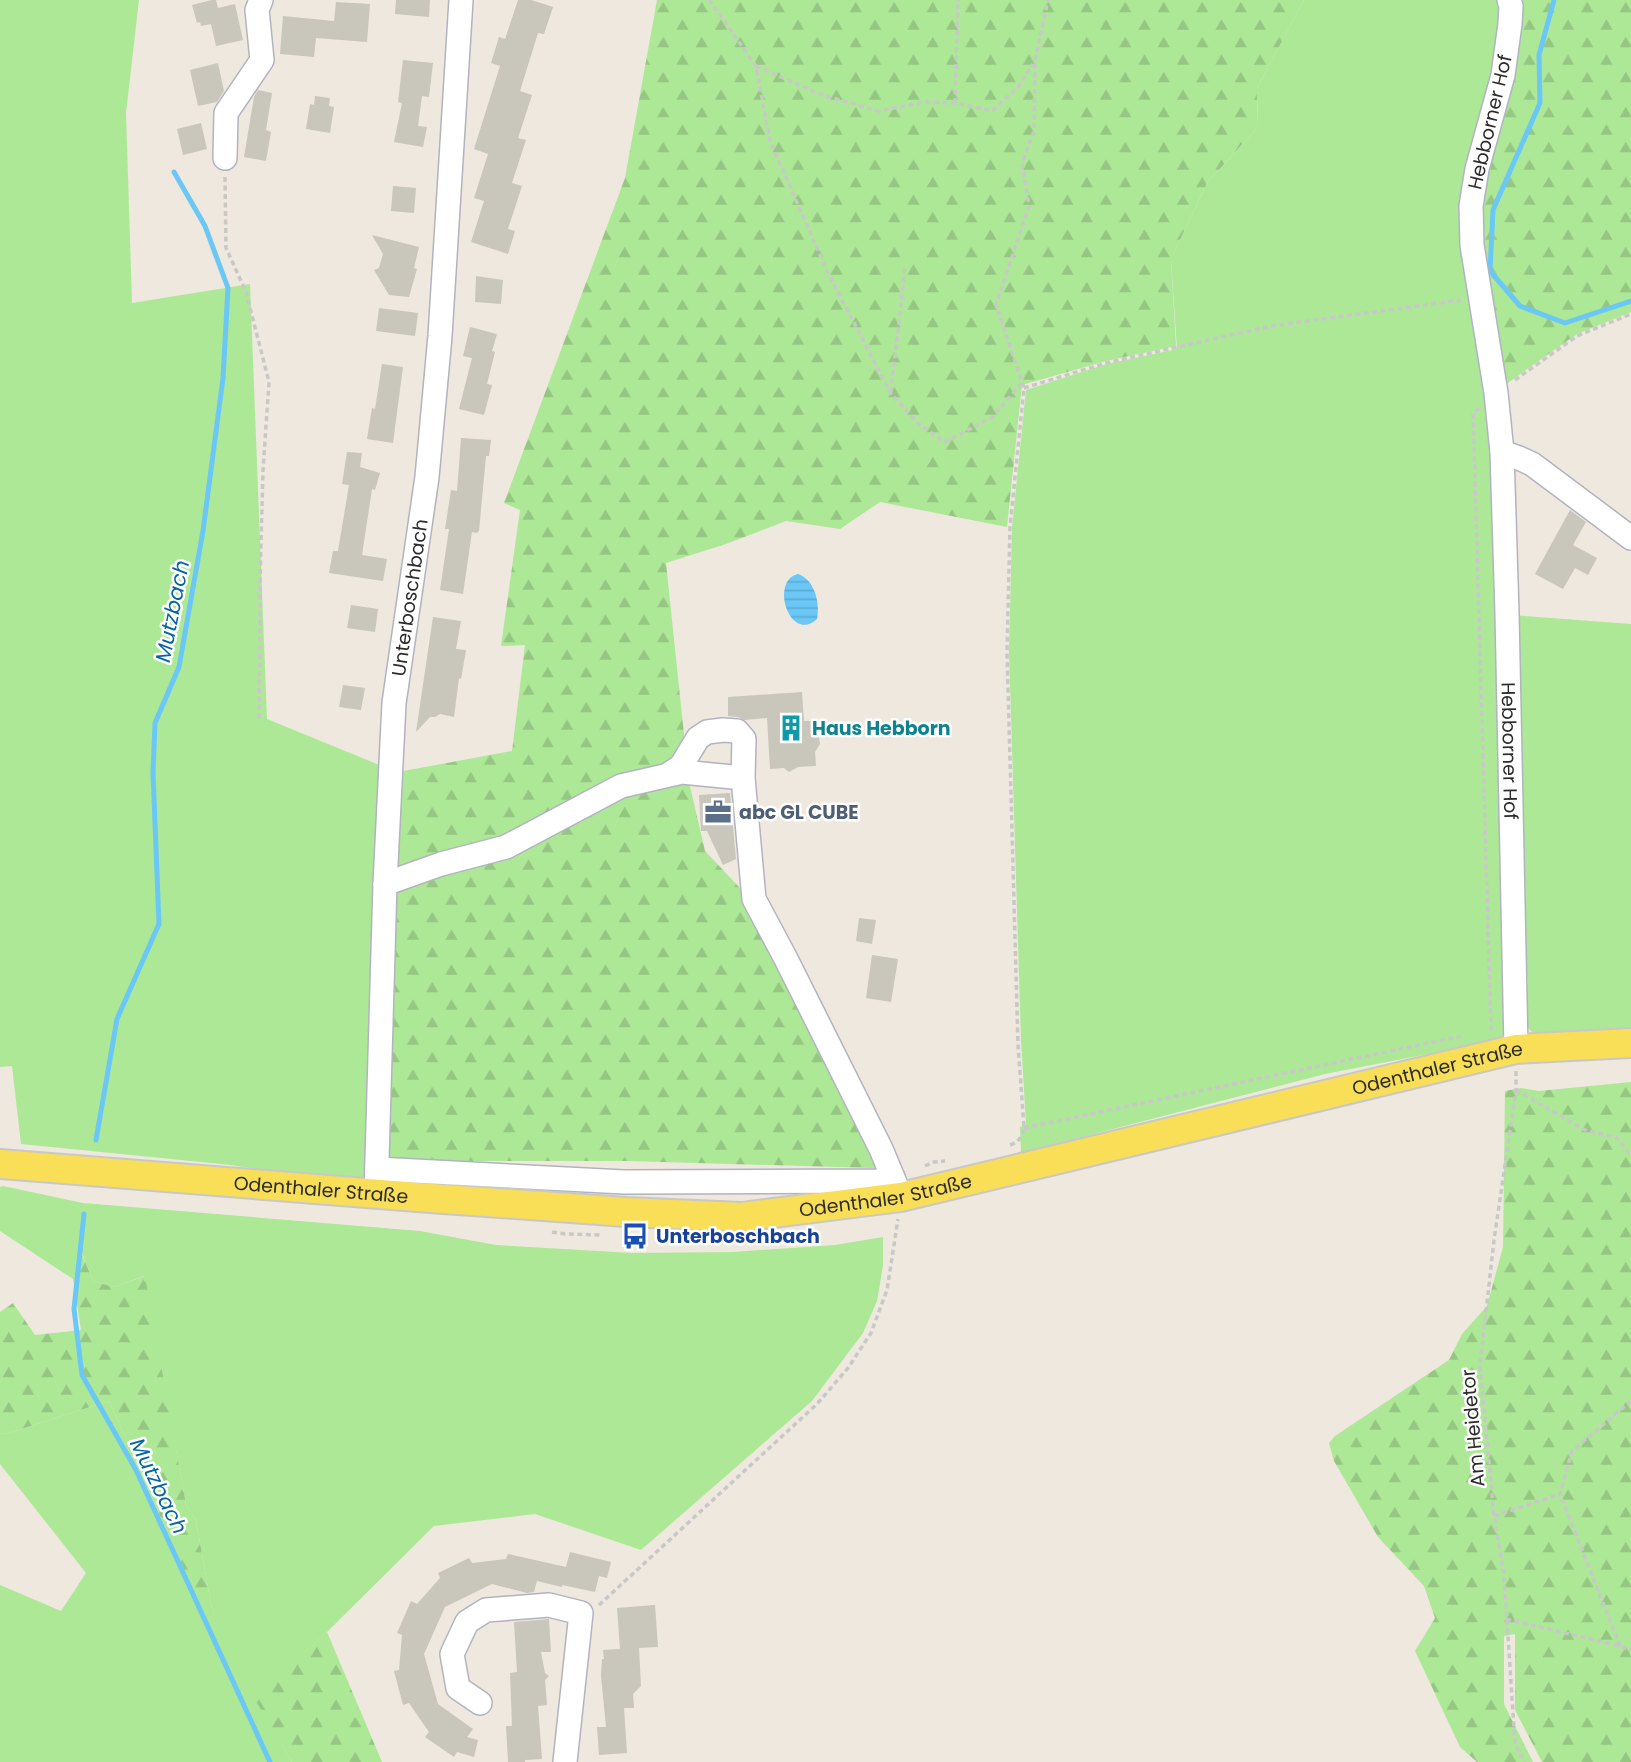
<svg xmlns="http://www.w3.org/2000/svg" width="1631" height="1762" font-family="Poppins,sans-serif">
	<defs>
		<pattern id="forest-firs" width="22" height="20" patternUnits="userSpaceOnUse" patternTransform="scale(1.75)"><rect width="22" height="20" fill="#ade897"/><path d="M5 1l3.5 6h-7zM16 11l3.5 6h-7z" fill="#95c782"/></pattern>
		<pattern id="water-rules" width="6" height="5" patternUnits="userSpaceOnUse" patternTransform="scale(1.75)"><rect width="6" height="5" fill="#6bc7f6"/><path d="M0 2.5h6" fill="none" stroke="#5dabd3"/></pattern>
	</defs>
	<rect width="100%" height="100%" fill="#eee8de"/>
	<g fill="#ade897">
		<path d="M0 0H139L126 113 132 303 250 284 267 719 394 771 372 1187 231 1165 21 1144 12 1066 0 1067Z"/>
		<path d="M1304 0H1502L1494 419 1505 1034 1500 1040 1325 1074 1021 1153 1020 1127 1026 1124 1021 1040 1009 651 1012 527 1026 390 1107 364 1177 349 1171 259 1207 183 1258 127 1257 88Z"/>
		<path d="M1512 615 1631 624V1036L1537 1035 1531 1031 1525 1024 1524 1012 1528 981 1525 961Z"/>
		<path d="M3 1186 83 1203 420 1231 496 1245 632 1253 733 1252 835 1245 883 1237V1266L877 1301 863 1333 812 1401 641 1550 535 1514 434 1526 327 1632 255 1698 292 1762H0V1585L61 1611 86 1573 0 1464V1433L6 1434 109 1401 203 1611 217 1630 212 1609 196 1521 186 1504 144 1276 114 1287 93 1281 79 1245 73 1279 0 1231V1187Z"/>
	</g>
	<g fill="url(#forest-firs)">
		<path d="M657 0H1304L1257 88 1258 127 1207 183 1171 259 1176 346 1106 361 1022 385 1007 527 880 502 840 529 786 521 726 544 666 563 689 782 705 851 739 887 883 1167 872 1168 628 1161H389L396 938 398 772 512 751 525 645 501 646 520 510 504 503 625 178Z"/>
		<path d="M1514 0H1631V312L1577 334 1499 389 1486 297 1478 169Z"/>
		<path d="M1631 1082V1762H1542L1515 1710V1634L1504 1636V1704L1533 1762H1477L1460 1747 1415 1651 1435 1618 1424 1586 1378 1537 1334 1461 1329 1443 1335 1436 1449 1360 1462 1334 1487 1306 1503 1247 1505 1091 1521 1088 1539 1091Z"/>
		<path d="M78 1244 93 1281 114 1287 145 1276 186 1504 196 1521 212 1609 218 1632 203 1612 109 1401 6 1434 0 1433V1312L13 1303 35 1335 81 1330 73 1279Z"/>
		<path d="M327 1632 382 1762H292L254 1698Z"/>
	</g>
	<path fill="url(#water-rules)" d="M798 574C815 580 820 603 817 619 790 644 769 581 798 574Z"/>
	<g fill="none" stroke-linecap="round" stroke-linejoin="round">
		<g stroke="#6bc7f6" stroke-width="5">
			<path d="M1554 0 1539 55 1540 103 1493 210 1490 271 1520 306 1565 323 1631 301"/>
			<path d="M96 1140 117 1019 159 924 153 773 155 723 179 667 203 531 223 378 228 288 205 226 174 172"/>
			<path d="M84 1214 74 1309 82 1375 136 1470 270 1762"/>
		</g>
	</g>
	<g fill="#c9c6bc">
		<path d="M212 0H216L218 8 235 4 243 40 216 46 211 24 201 26 200 22 197 23 192 5Z"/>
		<path d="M396 0H430L429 17 395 14Z"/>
		<path d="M518 0H531L553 7 544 34 538 33 520 91 532 95 518 138 526 140 512 183 522 186 508 229 515 231 508 254 471 242 484 201 474 198 488 154 474 149 500 66 491 63 499 37 505 39Z"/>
		<path d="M336 2 370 4 367 42 316 38 314 57 280 54 283 16 334 21Z"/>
		<path d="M403 60 433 63 429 97 422 96 418 126 427 127 423 147 394 142 402 103 398 102Z"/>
		<path d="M218 63 224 91 217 102 198 106 190 70Z"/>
		<path d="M258 90 272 93 266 130 271 132 266 161 244 157 254 97Z"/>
		<path d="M315 96 330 98 329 106 334 107 330 133 306 129 310 104 314 105Z"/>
		<path d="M201 123 207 149 183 155 177 129Z"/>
		<path d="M393 186 416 188 414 213 391 211Z"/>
		<path d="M372 235 419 247 414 268 417 269 409 297 389 295 374 270 379 268 383 254Z"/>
		<path d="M476 276 503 280 501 304 475 302Z"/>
		<path d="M379 308 418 313 415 336 376 331Z"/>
		<path d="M470 327 497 334 492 351 495 352 487 384 492 385 484 415 459 409 472 358 463 356Z"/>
		<path d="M382 364 403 367 393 443 367 439 372 408 375 409Z"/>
		<path d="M461 438 491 440 489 456H486L479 531 477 533 472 532 463 594 440 590 449 529H445L451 490 457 491Z"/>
		<path d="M347 452 362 453 360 467 380 473 375 490 372 489 362 555 387 559 383 581 329 573 333 551H338L349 485 342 484Z"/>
		<path d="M1570 510 1586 522 1573 545 1597 558 1588 575 1575 568 1563 589 1535 574Z"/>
		<path d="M351 605 378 609 375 632 347 628Z"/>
		<path d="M433 617 461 621 456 649 466 650 461 679 459 678 454 717 440 714 435 717H430L416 732Z"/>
		<path d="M343 685 365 688 361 710 339 707Z"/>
		<path d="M802 692 804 721H813L814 735 819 738 820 744 815 752 816 766 798 767 789 772 784 768 770 769 767 718 744 720 738 717 728 716V697Z"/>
		<path d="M730 793 736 859 723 865 707 831H701L699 795Z"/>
		<path d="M859 918 876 920 872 944 856 941Z"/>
		<path d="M872 955 898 959 891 1002 866 998Z"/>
		<path d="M570 1552 611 1562 607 1578 599 1576 595 1592 562 1585V1587L537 1581 534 1592 527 1593 492 1584 445 1607 424 1654 438 1704 473 1729 467 1737 478 1740 474 1757 457 1752 454 1757 425 1737 429 1732 409 1703 403 1705 394 1671 399 1670 402 1635 397 1633 411 1601 417 1604 440 1578 438 1573 469 1558 472 1563 506 1559 508 1554 566 1567Z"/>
		<path d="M655 1605 658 1647 639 1648 641 1686 633 1694 634 1708H624L627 1753 599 1755 597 1727H606L601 1676 602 1659H604L603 1650 620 1649 617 1608Z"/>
		<path d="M549 1619 551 1652H541L545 1673 549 1676 545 1680 547 1705 538 1706 542 1759 525 1760V1762H508L506 1726H512L510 1673 517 1672 514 1622Z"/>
	</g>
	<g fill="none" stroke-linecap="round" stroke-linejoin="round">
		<g stroke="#b2b3c0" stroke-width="26">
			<g id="minor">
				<path id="s1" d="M1509 0 1511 6 1510 24 1503 75 1477 169 1471 206 1472 245 1496 393 1502 452 1507 613 1516 1049"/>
				<path d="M225 158 226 113 262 60 257 10 261 0"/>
				<path d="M1502 452 1519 458 1532 464 1631 538"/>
				<path d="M669 774 681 766 698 738 707 732 723 730 737 731 744 739 743 778"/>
				<path d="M385 884 441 864 506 847 621 786 682 772 743 778 754 899 786 959 881 1149 901 1197"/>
				<path d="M377 1169 624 1182 877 1181 893 1178"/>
				<path id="s2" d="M376 1194 385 884 394 703 427 477 440 336 461 0"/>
				<path d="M480 1703 458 1688 452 1654 467 1622 486 1610 549 1605 581 1613 565 1762"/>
			</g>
		</g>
		<g stroke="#c8c8c8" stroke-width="32">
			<g id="major">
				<path id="s3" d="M0 1164 430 1198 626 1212 742 1217 901 1197 1516 1049 1631 1043"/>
			</g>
		</g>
		<g stroke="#c8c8c8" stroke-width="3.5" stroke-dasharray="5 3.5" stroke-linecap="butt">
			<path d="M709 0 756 66 770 141 827 271 891 394 920 425 945 442 991 418 1023 382"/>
			<path d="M756 66 822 95 879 111 925 102 955 103 992 111 1018 87 1033 64"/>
			<path d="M955 103 958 0"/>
			<path d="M225 177 226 248 246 292 269 382 263 470 260 580V651L259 721"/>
			<path d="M1515 380 1577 336 1631 314"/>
			<path d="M1024 388 1106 363 1271 326 1461 300"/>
			<path d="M891 392 905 268"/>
			<path d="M1479 408 1473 413 1491 1030H1490"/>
			<path d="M1516 1071V1090L1494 1240 1480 1366 1494 1516 1504 1575 1515 1744 1525 1762"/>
			<path d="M1516 1090 1585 1130 1617 1138 1631 1155"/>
			<path d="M1024 1128 1462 1036"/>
			<path d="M1010 1145C1019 1142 1022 1137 1024 1128L1018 1045 1007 652 1010 527 1024 388 996 305 1029 206 1022 163 1034 131 1035 61 1048 0"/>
			<path d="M925 1166 934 1162 945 1161"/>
			<path d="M552 1232 565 1234 601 1235"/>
			<path d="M1494 1516 1560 1494"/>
			<path d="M599 1605 817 1404 848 1368 871 1333 887 1290 898 1219"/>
			<path d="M1506 1619 1620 1646 1631 1651"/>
			<path d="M1620 1646 1560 1494 1572 1451 1631 1401"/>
		</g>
		<use href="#minor" stroke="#fff" stroke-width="23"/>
		<use href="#major" stroke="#f9de58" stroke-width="28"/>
	</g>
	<defs>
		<g id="building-bare" transform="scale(2.1)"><path d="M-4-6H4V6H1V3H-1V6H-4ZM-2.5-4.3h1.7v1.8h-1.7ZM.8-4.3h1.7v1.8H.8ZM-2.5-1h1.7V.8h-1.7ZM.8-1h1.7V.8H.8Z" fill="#0f9aa8" stroke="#fff" stroke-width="2.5" paint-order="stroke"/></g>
		<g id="office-bare" transform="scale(2.1)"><path d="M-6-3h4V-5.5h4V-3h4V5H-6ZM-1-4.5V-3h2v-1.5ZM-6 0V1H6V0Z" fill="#5c6f8a" stroke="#fff" stroke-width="2.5" paint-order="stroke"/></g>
		<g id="bus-bare" transform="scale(2.1)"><path d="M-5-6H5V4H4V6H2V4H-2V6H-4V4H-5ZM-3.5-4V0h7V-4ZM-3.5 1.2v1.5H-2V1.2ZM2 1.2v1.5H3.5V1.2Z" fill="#1a4fb4" stroke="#fff" stroke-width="2.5" paint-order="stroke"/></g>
	</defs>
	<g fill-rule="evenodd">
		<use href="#building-bare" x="791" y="728"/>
		<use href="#office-bare" x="718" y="812"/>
		<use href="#bus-bare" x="635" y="1236"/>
	</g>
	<g text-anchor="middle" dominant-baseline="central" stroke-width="5" stroke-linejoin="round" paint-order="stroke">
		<g font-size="19" fill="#2c2c2c" stroke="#fff">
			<text transform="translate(1490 122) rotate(-77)">Hebborner Hof</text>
			<text stroke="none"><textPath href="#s2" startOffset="598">Unterboschbach</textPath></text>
			<text stroke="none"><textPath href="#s1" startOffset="758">Hebborner Hof</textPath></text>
			<text stroke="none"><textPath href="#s3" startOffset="1456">Odenthaler Straße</textPath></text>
			<text stroke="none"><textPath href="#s3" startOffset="322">Odenthaler Straße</textPath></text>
			<text stroke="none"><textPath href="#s3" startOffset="889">Odenthaler Straße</textPath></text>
			<text transform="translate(1473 1428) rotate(-95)">Am Heidetor</text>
		</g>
		<g font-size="19" font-weight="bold" fill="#0d838f" stroke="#fff" text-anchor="start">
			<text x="812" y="728">Haus Hebborn</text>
		</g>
		<g font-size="19" font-weight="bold" fill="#4e5e75" stroke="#fff" text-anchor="start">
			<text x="739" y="812">abc GL CUBE</text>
		</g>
		<g font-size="19" font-weight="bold" fill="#164399" stroke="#fff" text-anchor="start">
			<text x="656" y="1236">Unterboschbach</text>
		</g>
		<g font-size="21" font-style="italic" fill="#0664a6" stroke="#fff">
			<text transform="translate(172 611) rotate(-79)">Mutzbach</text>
			<text transform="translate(159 1486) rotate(64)">Mutzbach</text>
		</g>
	</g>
</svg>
